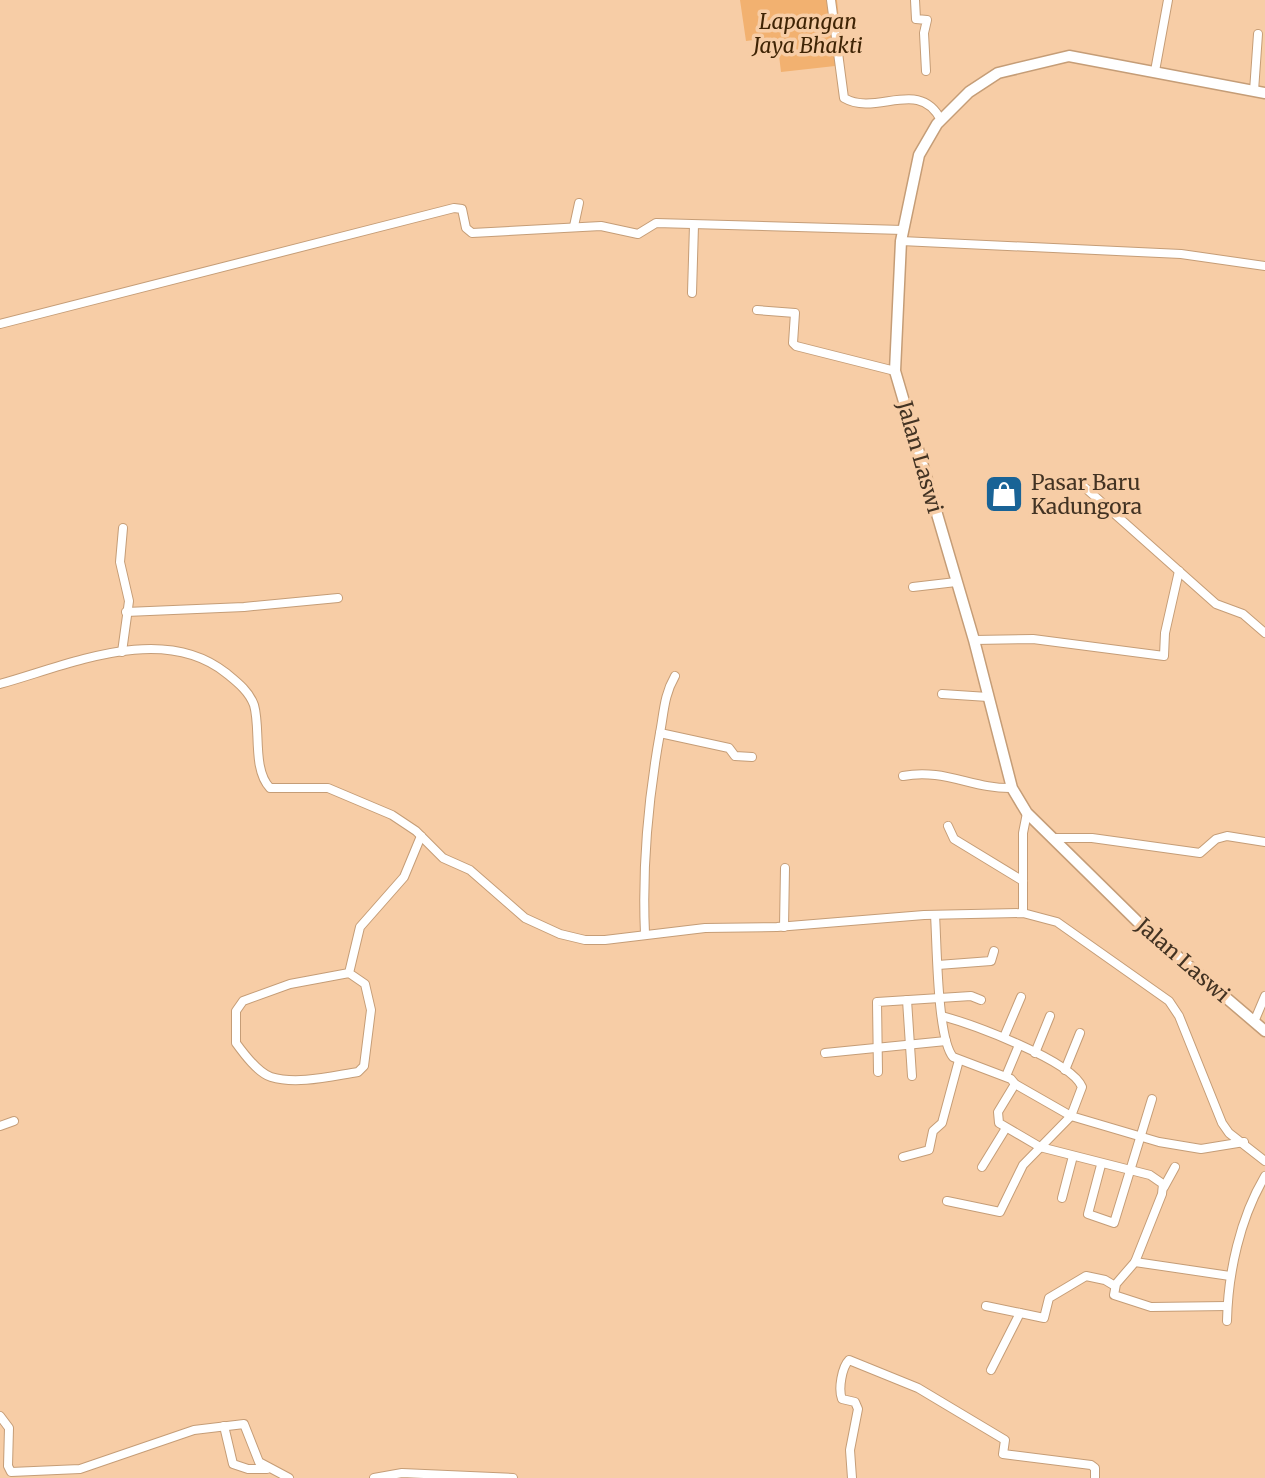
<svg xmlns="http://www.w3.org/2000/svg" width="1265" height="1478" font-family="Merriweather,serif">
	<rect width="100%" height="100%" fill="#f7cda6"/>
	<path fill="#f2b170" d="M740 0H837L844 65 781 72 778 47 762 49 761 39 746 41Z"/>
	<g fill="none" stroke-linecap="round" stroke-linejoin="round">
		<g stroke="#c59d77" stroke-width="10">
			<g id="minor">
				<path d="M831 0 844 98C877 117 919 77 941 120"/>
				<path d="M915 0 916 19 927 20 924 33 926 71"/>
				<path d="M1155 71 1168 0"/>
				<path d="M1254 91 1258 34"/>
				<path d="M574 226 579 203"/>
				<path d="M901 241 1181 254 1265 266"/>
				<path d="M692 293 694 225"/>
				<path d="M757 310 795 313 793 343 796 346 895 371"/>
				<path d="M0 324 454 208 462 209 466 228 472 233 601 226 638 234 656 223 903 230"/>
				<path d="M1081 484 1216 604 1243 614 1265 633"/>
				<path d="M913 587 956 582"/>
				<path d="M126 612 244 607 338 598"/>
				<path d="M974 640 1033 639 1164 656 1165 633 1179 571"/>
				<path d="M122 652 129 601 120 562 123 528"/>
				<path d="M0 684C69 665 162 622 226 673 237 682 249 691 254 705 261 729 252 769 270 788H328L392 815 416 831 443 858 470 870 525 918 560 934 585 940H605L705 928 777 927 924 915 1023 913 1057 922 1169 1001 1179 1016 1222 1123 1229 1133 1265 1161"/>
				<path d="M942 694 988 697"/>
				<path d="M660 733 729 748 735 756 752 757"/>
				<path d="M903 776C944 768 973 789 1012 788"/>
				<path d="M948 826 954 839 1023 881"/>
				<path d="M1052 838H1092L1200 853 1216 839 1227 836 1265 842"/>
				<path d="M1023 913V833L1027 813"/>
				<path d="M935 915C937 944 937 1038 953 1057L1011 1079 1015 1084 1071 1116 1159 1142 1201 1149 1244 1142"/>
				<path d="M784 927 785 868"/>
				<path d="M645 934C642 866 648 800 660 733 664 712 664 695 675 676"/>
				<path d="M938 965 991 961 994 951"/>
				<path d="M349 973 365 984 371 1010 364 1066 358 1072C332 1076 297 1085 271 1077 258 1073 244 1054 236 1043V1011L243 1001 290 984 349 973 360 927 404 877 421 836"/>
				<path d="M907 1000 912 1076"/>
				<path d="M942 1016C971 1024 1071 1060 1082 1087L1071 1116 1023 1165 1000 1212 947 1201"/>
				<path d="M1254 1022 1265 996"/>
				<path d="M1004 1037 1021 997"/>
				<path d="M825 1053 946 1041"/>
				<path d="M1035 1053 1050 1016"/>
				<path d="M1065 1070 1080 1033"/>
				<path d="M878 1072 877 1002 971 996 981 1000"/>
				<path d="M1006 1076 1019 1045"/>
				<path d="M1015 1084 998 1112 999 1123 1040 1147 1150 1175 1163 1184 1162 1194 1135 1262 1116 1284 1114 1295 1151 1307 1227 1306"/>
				<path d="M0 1126 14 1121"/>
				<path d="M903 1157 929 1150 933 1131 942 1123 959 1060"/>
				<path d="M1101 1165 1088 1214 1114 1223 1152 1099"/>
				<path d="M982 1167 1006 1128"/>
				<path d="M1164 1187 1175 1167"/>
				<path d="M1062 1198 1073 1156"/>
				<path d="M1135 1262 1230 1276"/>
				<path d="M986 1306 1044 1318 1049 1298 1086 1276 1105 1280 1115 1286"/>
				<path d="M1227 1321C1228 1273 1240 1218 1265 1176"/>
				<path d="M991 1370 1020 1313"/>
				<path d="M0 1416 9 1428 8 1466 11 1472 80 1469 194 1430 244 1424 259 1462 289 1478"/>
				<path d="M224 1426 233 1464 248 1469H267"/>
				<path d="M374 1478 402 1473 513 1478"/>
				<path d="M852 1478 850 1450 858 1409 855 1402 842 1399C838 1389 842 1367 849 1360L918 1388 1005 1440 1003 1454 1091 1465 1095 1468V1478"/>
			</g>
		</g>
		<g stroke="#c59d77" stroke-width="13">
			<path id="tertiary" d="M1265 93 1069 56 998 73 969 92 937 124 919 155 901 241 895 371 974 640 1012 788 1027 813 1142 926 1265 1031"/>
		</g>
		<use href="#minor" stroke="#fff" stroke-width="8"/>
		<use href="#tertiary" stroke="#fff" stroke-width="10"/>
	</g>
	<defs>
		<g id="shop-square" transform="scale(2.0125)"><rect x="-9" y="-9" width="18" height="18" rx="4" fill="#196396" stroke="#f7cda6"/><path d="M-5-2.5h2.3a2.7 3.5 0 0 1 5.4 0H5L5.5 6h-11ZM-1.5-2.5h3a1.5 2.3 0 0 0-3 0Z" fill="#fff"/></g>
	</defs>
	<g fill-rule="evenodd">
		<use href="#shop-square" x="1004" y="494"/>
	</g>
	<g text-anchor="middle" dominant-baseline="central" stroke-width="7" stroke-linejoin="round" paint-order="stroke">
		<g font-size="21" font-style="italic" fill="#3f2405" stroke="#f7cda6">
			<text x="808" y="21">Lapangan<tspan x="808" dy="24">Jaya Bhakti</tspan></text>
		</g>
		<g font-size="21" fill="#433323" stroke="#f7cda6">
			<text transform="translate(920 457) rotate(74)">Jalan Laswi</text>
			<text transform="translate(1183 960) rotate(41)">Jalan Laswi</text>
		</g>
		<g font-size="21" fill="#433323" stroke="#f7cda6" text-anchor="start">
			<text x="1031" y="482">Pasar Baru<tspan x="1031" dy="24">Kadungora</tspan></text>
		</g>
	</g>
</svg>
